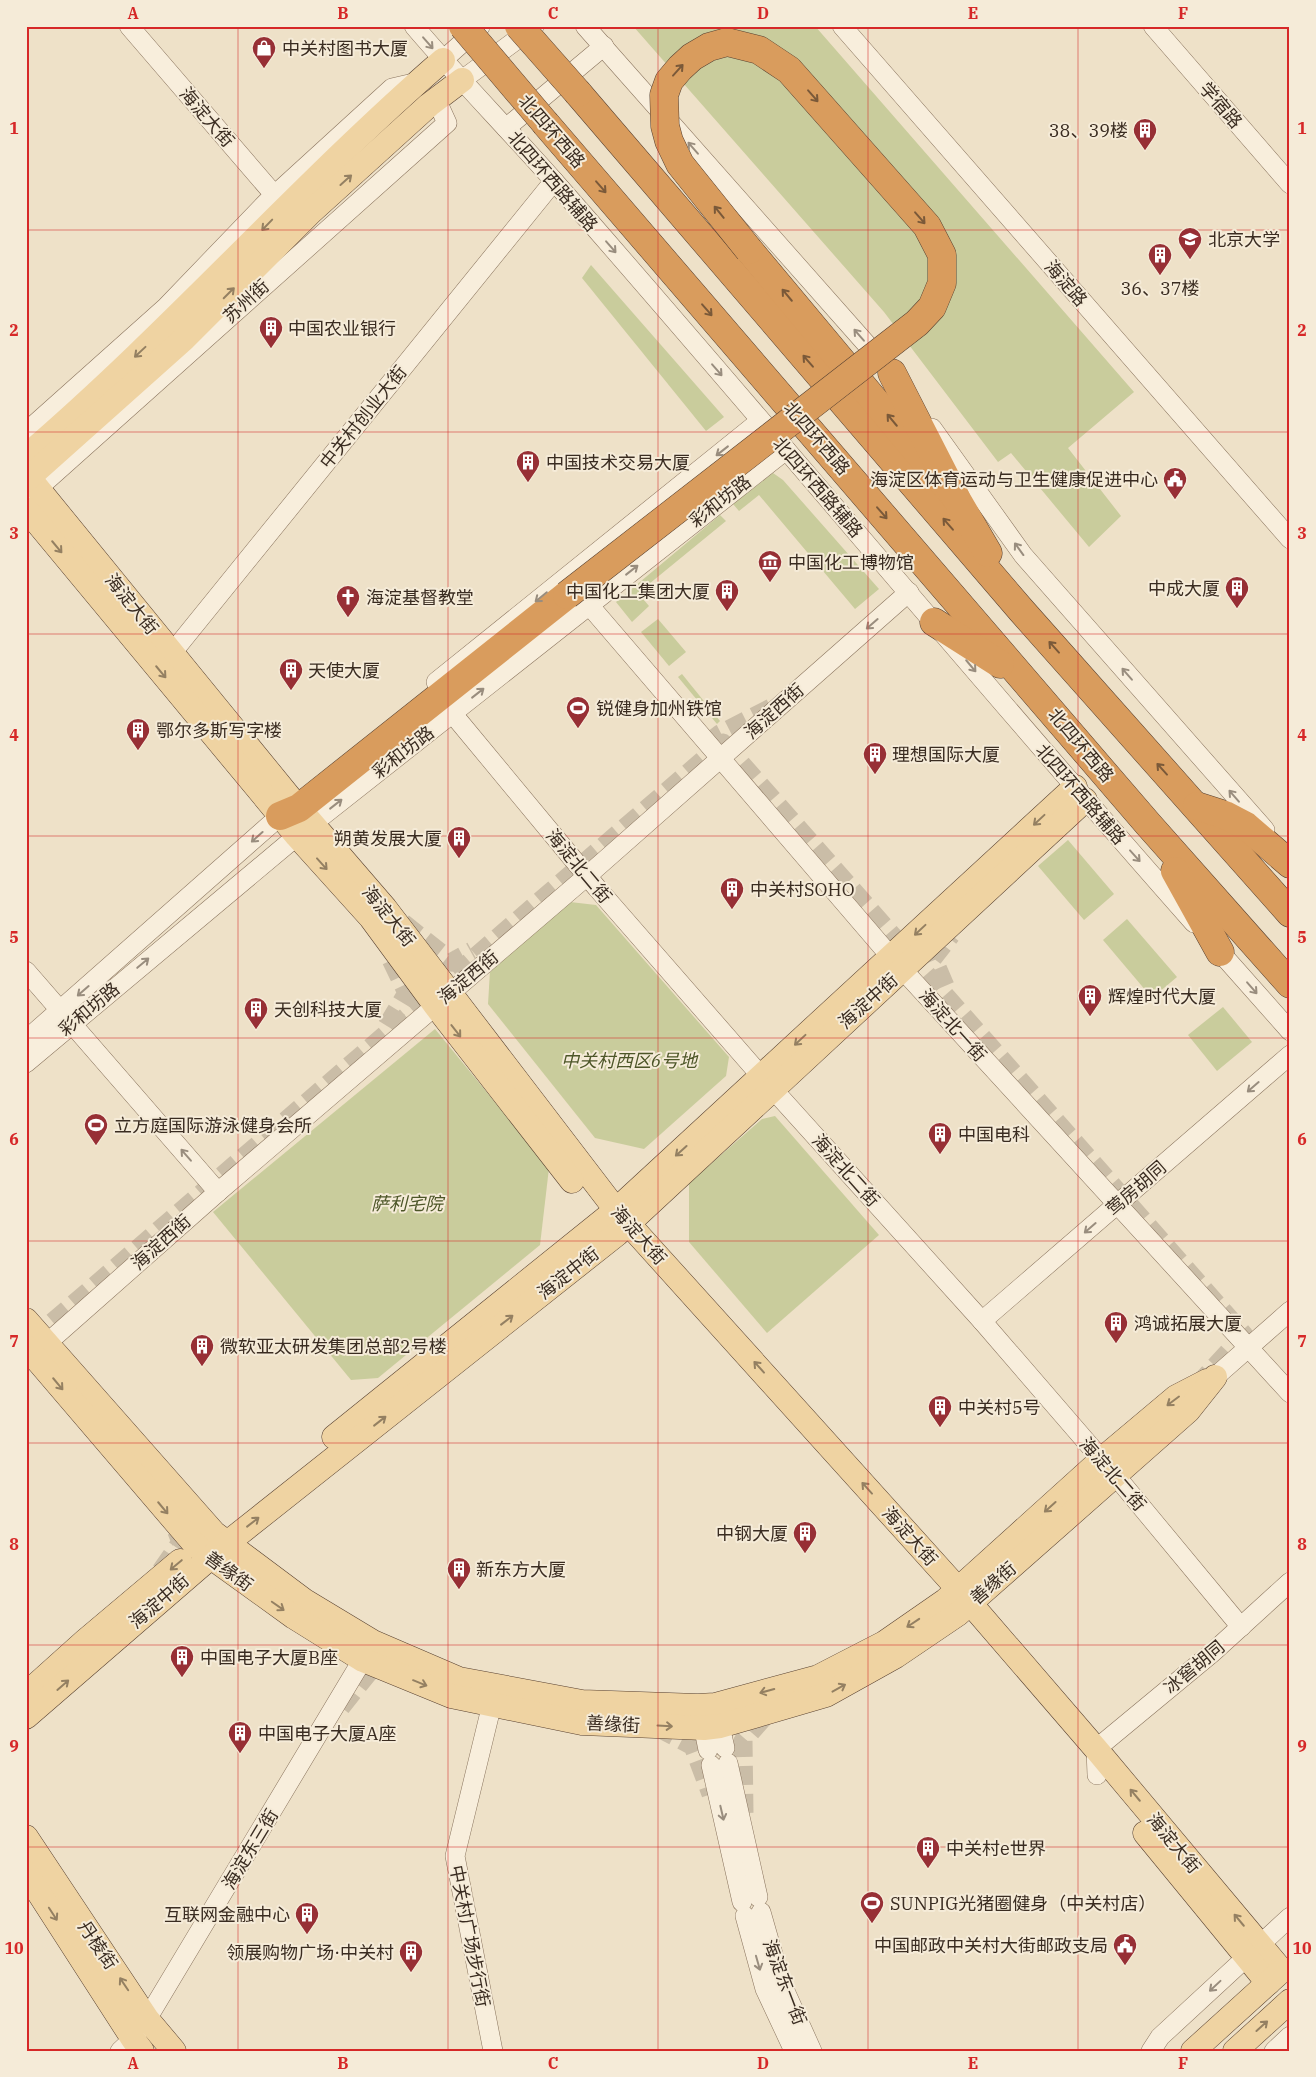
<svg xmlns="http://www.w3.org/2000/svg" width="1316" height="2077" font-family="'IBM Plex Serif','Noto Sans SC',serif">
	<rect width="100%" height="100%" fill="#eee1c8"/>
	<g fill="#c9cc9c">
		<path d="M633 26H815L1134 392 1068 448 1121 516 1089 547 1011 453 998 462 884 312Z"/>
		<path d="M591 265 724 417 706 431 582 278Z"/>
		<path d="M773 473 783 480 879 589 855 609 759 495 739 511 733 504Z"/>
		<path d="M720 515 726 521 638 593 649 606 632 622 616 602Z"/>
		<path d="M658 619 686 652 669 666 641 632Z"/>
		<path d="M682 674 720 721 717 724 678 677Z"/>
		<path d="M1068 840 1114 894 1084 920 1038 866Z"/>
		<path d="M570 902 596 905 729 1057 726 1076 644 1149 595 1138 488 1004 490 971Z"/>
		<path d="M1127 919 1177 977 1152 998 1103 940Z"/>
		<path d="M1223 1007 1252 1042 1217 1071 1188 1035Z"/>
		<path d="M435 1029 549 1168 540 1245 378 1378 351 1380 213 1212Z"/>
		<path d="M775 1116 879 1235 767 1333 689 1242V1183L762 1119Z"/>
	</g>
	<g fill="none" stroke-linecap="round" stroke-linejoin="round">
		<g stroke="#cabda7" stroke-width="19" stroke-dasharray="19 9" stroke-linecap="butt">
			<path d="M723 743 1244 1335 1186 1398 959 1600 897 1645 818 1685 685 1718 572 1709 434 1682 298 1608 200 1534 32 1340Z"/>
			<path d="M706 745 720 734 775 706"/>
			<path d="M403 923 452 962 472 951"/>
			<path d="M945 986 933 958 951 935"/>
			<path d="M387 1026 407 993 388 953"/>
			<path d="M161 1571 181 1542 173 1522"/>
			<path d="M341 1707 369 1672 389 1667"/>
			<path d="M657 1727 693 1746 711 1794"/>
			<path d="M744 1813 743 1741 771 1709"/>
		</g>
		<g stroke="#89735d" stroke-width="20">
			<g id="minor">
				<path d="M129 26 283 205"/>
				<path d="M414 26C459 79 508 129 554 181 770 427 978 679 1194 923"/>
				<path d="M585 26 884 364"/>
				<path d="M842 26 1290 539"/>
				<path d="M1153 26 1290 184"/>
				<path d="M443 60 480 27"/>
				<path d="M462 80 534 27"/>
				<path d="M506 128 604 46"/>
				<path d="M932 428 1023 555 1265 830"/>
				<path d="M26 432 166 307 266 203 392 88 418 82"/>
				<path d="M26 499 447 123 436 99"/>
				<path d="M589 605 891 957 1290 1393"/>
				<path d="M172 653 554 181"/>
				<path d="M436 682 760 421"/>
				<path d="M452 713 597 888 761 1076 982 1321 1115 1475 1241 1627"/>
				<path d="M1212 943 1290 1031"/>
				<path d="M26 971 218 1192"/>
				<path d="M26 1040 280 816 286 806"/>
				<path d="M26 1063 297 836 786 450"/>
				<path d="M982 1321 1290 1055"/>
				<path d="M37 1352 218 1192 587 876 909 592"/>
				<path d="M1215 1377 1290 1311"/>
				<path d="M492 1704 455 1856 493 2051"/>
				<path d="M717 1713 725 1748"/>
				<path d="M701 1715 708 1750"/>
				<path d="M728 1763 758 1897"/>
				<path d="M711 1765 742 1902"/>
				<path d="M1097 1775 1096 1749 1212 1653 1290 1582"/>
				<path d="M761 1912 781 1982 812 2051"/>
				<path d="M745 1916 765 1989 794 2051"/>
				<path d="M120 2051 133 2039 147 2019 369 1649"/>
				<path d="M1151 2051 1160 2037 1290 1917"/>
				<path d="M1274 2051 1290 2036"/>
			</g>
		</g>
		<g stroke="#584131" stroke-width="25">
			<g id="major">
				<path d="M26 456C172 331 298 186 443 60"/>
				<path d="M26 474 291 799 385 908 616 1210 958 1589 1096 1749 1282 1971"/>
				<path d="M26 480 184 339 312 211 429 105 462 80"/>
				<path d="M26 509 297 836 371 918 435 1005 572 1181"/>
				<path d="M26 1320 214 1533 305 1601 373 1642 459 1679 582 1702 698 1706 715 1705 818 1677 884 1643 946 1600 1101 1460 1176 1397 1207 1381"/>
				<path d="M26 1347 197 1547 294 1617 363 1660 451 1696 582 1723 704 1728 720 1726 826 1695 896 1656 958 1614 1188 1411 1215 1377"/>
				<path d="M334 1437 616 1210 1075 787"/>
				<path d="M26 1694 85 1641 180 1561"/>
				<path d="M26 1717 226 1544 617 1234 1085 800"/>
				<path d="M1145 1833 1268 1983"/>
				<path d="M26 1837 147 2019 174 2051"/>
				<path d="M26 1873 133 2039 142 2051"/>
				<path d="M1193 2051 1279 1973"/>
				<path d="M1235 2051 1290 2001"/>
			</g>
		</g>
		<g stroke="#584131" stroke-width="29">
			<g id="highway">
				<path d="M578 93 1021 610 1290 913"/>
				<path d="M546 124 1148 824 1290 984"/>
				<path d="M749 250 956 498"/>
				<path d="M892 373 956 498 988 553"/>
				<path d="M934 622 1000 664"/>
				<path d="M1197 806 1225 815 1246 826 1290 864"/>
				<path d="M280 816 299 808 567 595"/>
				<path d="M1175 871 1220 952"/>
			</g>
		</g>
		<use href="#minor" stroke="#f8eedc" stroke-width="19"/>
		<use href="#major" stroke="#efd3a2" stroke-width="24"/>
		<use href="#highway" stroke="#d99c5d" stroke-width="28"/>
		<g stroke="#584131" stroke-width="29" stroke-linecap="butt">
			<g id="highway-bridge">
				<path d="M463 26 546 124"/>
				<path d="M519 26 578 93"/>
				<path d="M567 595 917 323 932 307 942 283V255L927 226 789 70 759 50 727 42 709 47 692 57 680 68 669 81 664 95 665 126 669 141 680 164 749 250"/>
			</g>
		</g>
		<use href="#highway-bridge" stroke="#d99c5d" stroke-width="28"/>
	</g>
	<defs><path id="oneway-shaft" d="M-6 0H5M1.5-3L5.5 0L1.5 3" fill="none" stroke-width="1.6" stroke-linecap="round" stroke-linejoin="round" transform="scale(1.25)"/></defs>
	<g stroke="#998d7e">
		<use href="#oneway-shaft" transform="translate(428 43) rotate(49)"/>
		<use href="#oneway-shaft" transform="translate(693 148) rotate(-131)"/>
		<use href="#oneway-shaft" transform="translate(611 247) rotate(49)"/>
		<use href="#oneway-shaft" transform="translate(859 335) rotate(-131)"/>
		<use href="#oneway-shaft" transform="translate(717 370) rotate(49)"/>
		<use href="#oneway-shaft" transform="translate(722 451) rotate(142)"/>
		<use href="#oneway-shaft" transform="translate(1019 549) rotate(-126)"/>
		<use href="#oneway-shaft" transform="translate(632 570) rotate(-38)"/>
		<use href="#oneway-shaft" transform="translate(541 597) rotate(141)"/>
		<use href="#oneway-shaft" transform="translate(872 624) rotate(139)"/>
		<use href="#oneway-shaft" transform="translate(971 666) rotate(50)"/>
		<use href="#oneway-shaft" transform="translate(1127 674) rotate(-131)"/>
		<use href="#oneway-shaft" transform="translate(478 693) rotate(-38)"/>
		<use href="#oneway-shaft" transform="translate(1234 796) rotate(-131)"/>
		<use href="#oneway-shaft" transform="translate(336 804) rotate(-38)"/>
		<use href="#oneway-shaft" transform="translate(257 837) rotate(138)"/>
		<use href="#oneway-shaft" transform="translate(1135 856) rotate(48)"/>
		<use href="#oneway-shaft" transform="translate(143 963) rotate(-40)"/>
		<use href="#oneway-shaft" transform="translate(1252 988) rotate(49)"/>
		<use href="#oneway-shaft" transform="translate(83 991) rotate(139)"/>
		<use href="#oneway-shaft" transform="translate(1253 1087) rotate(139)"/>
		<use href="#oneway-shaft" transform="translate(186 1155) rotate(-131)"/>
		<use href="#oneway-shaft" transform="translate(1090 1228) rotate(139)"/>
		<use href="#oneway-shaft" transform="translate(722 1813) rotate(77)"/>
		<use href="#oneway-shaft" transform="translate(758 1963) rotate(74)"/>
		<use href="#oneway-shaft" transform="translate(1215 1986) rotate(137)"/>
	</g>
	<g stroke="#7a5939">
		<use href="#oneway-shaft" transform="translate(678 70) rotate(-48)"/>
		<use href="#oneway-shaft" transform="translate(813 96) rotate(49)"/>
		<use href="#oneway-shaft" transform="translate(601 187) rotate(49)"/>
		<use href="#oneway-shaft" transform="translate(719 212) rotate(-129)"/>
		<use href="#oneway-shaft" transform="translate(920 218) rotate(49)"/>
		<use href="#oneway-shaft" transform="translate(787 295) rotate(-130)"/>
		<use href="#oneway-shaft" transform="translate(707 310) rotate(49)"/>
		<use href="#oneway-shaft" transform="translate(808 361) rotate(-131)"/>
		<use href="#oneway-shaft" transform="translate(892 420) rotate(-130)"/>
		<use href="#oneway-shaft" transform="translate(882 513) rotate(49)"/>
		<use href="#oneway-shaft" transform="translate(948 524) rotate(-131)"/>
		<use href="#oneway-shaft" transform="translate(1054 647) rotate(-132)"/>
		<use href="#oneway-shaft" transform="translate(1162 769) rotate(-132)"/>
	</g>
	<g stroke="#948062">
		<use href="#oneway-shaft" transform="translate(346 180) rotate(-42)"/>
		<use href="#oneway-shaft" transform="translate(267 225) rotate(134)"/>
		<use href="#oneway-shaft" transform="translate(229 293) rotate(-45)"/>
		<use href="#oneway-shaft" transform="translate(140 352) rotate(137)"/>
		<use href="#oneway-shaft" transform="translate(57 547) rotate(50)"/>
		<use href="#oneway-shaft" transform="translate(161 672) rotate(50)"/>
		<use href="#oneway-shaft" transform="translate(1039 820) rotate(137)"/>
		<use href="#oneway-shaft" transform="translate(322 864) rotate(48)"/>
		<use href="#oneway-shaft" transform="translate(920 930) rotate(137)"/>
		<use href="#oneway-shaft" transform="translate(456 1031) rotate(52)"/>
		<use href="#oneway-shaft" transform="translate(800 1040) rotate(137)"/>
		<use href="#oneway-shaft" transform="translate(681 1151) rotate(138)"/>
		<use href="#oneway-shaft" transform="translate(507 1320) rotate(-38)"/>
		<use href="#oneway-shaft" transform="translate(759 1367) rotate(-132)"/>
		<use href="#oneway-shaft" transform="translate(58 1384) rotate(50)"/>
		<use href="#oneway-shaft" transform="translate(1173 1401) rotate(143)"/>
		<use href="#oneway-shaft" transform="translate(380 1421) rotate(-38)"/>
		<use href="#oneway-shaft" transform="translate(867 1488) rotate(-132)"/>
		<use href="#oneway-shaft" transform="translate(1050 1507) rotate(138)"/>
		<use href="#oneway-shaft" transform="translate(163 1508) rotate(50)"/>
		<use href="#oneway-shaft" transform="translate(253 1522) rotate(-38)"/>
		<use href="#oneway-shaft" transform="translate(176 1565) rotate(140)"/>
		<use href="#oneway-shaft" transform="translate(278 1606) rotate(35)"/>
		<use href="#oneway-shaft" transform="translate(913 1623) rotate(146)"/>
		<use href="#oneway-shaft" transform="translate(420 1683) rotate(22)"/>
		<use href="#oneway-shaft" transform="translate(63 1685) rotate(-41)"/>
		<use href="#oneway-shaft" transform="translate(839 1688) rotate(-29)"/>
		<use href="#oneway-shaft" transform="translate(767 1691) rotate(165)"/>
		<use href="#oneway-shaft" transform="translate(665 1726) rotate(3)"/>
		<use href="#oneway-shaft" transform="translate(1135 1795) rotate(-130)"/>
		<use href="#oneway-shaft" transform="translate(53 1914) rotate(57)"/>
		<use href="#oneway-shaft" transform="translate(1239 1920) rotate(-130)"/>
		<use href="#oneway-shaft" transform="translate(124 1984) rotate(-124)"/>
		<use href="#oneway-shaft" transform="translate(1262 2026) rotate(-42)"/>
	</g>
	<path fill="none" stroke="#d62828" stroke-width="1" stroke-opacity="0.55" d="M238 26V2051M448 26V2051M658 26V2051M868 26V2051M1078 26V2051M26 230H1290M26 432H1290M26 634H1290M26 836H1290M26 1038H1290M26 1241H1290M26 1443H1290M26 1645H1290M26 1847H1290"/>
	<defs>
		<g id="shop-pin" transform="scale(1.25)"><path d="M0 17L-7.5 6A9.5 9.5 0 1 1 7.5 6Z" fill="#972f35" stroke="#f5ebd8"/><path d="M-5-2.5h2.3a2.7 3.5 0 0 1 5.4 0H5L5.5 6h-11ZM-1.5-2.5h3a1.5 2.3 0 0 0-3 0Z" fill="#fff"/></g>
		<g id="building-pin" transform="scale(1.25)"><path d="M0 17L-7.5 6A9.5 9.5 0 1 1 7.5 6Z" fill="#972f35" stroke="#f5ebd8"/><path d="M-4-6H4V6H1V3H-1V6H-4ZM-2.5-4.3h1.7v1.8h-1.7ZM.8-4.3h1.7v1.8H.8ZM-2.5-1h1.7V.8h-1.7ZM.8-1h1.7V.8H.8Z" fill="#fff"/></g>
		<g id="university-pin" transform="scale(1.25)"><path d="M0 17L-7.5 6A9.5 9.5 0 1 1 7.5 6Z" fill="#972f35" stroke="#f5ebd8"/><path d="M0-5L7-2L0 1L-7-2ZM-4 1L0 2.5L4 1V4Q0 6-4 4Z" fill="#fff"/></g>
		<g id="civic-pin" transform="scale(1.25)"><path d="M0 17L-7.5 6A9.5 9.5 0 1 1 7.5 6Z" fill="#972f35" stroke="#f5ebd8"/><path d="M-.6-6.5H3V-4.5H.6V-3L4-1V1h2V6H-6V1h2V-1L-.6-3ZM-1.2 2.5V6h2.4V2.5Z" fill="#fff"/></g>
		<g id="museum-pin" transform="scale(1.25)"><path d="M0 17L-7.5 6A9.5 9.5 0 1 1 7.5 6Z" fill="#972f35" stroke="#f5ebd8"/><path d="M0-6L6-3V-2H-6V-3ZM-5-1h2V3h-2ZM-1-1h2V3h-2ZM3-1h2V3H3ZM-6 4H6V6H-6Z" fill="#fff"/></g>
		<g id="church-pin" transform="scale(1.25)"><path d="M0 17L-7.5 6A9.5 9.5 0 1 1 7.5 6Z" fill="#972f35" stroke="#f5ebd8"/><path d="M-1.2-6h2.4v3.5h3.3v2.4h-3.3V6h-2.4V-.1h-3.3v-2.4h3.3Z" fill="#fff"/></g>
		<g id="stadium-pin" transform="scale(1.25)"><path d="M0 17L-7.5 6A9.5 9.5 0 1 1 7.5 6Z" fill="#972f35" stroke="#f5ebd8"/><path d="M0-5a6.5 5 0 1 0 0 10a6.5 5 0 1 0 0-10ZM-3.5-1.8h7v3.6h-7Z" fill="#fff"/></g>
	</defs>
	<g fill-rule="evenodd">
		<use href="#shop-pin" x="264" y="48"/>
		<use href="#building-pin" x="1145" y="130"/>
		<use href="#university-pin" x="1190" y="239"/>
		<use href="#building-pin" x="1160" y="255"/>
		<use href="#building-pin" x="271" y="328"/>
		<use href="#building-pin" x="528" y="462"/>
		<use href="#civic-pin" x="1175" y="479"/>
		<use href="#museum-pin" x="770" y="562"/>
		<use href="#building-pin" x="1237" y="588"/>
		<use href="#building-pin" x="727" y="591"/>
		<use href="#church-pin" x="348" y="597"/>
		<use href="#building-pin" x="291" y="670"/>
		<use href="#stadium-pin" x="578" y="708"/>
		<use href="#building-pin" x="138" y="730"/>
		<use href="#building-pin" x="875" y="754"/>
		<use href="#building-pin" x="459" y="838"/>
		<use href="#building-pin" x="732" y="889"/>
		<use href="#building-pin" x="1090" y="996"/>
		<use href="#building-pin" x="256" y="1009"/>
		<use href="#stadium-pin" x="96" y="1125"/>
		<use href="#building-pin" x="940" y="1134"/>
		<use href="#building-pin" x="1116" y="1323"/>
		<use href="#building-pin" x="202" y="1346"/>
		<use href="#building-pin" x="940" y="1407"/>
		<use href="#building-pin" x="805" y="1533"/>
		<use href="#building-pin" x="459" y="1569"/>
		<use href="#building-pin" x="182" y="1657"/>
		<use href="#building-pin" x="240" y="1733"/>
		<use href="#building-pin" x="928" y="1848"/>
		<use href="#stadium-pin" x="872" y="1903"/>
		<use href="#building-pin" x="307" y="1914"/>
		<use href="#civic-pin" x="1125" y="1945"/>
		<use href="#building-pin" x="411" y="1952"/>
	</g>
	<g text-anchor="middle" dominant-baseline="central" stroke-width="4" stroke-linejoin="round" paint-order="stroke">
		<g font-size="18" fill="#3a2c21" stroke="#f5ebd8" text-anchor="start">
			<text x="282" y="48">中关村图书大厦</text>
			<text x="1128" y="130" text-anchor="end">38、39楼</text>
			<text x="1208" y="239">北京大学</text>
			<text x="1160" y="288" text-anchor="middle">36、37楼</text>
			<text x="288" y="328">中国农业银行</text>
			<text x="546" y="462">中国技术交易大厦</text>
			<text x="1158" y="479" text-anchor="end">海淀区体育运动与卫生健康促进中心</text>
			<text x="788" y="562">中国化工博物馆</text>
			<text x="1220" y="588" text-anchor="end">中成大厦</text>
			<text x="710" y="591" text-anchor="end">中国化工集团大厦</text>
			<text x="366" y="597">海淀基督教堂</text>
			<text x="308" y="670">天使大厦</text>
			<text x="596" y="708">锐健身加州铁馆</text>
			<text x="156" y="730">鄂尔多斯写字楼</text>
			<text x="892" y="754">理想国际大厦</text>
			<text x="442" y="838" text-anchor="end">朔黄发展大厦</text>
			<text x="750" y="889">中关村SOHO</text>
			<text x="1108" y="996">辉煌时代大厦</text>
			<text x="274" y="1009">天创科技大厦</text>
			<text x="114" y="1125">立方庭国际游泳健身会所</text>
			<text x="958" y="1134">中国电科</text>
			<text x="1134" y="1323">鸿诚拓展大厦</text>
			<text x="220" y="1346">微软亚太研发集团总部2号楼</text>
			<text x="958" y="1407">中关村5号</text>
			<text x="788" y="1533" text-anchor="end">中钢大厦</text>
			<text x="476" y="1569">新东方大厦</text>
			<text x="200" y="1657">中国电子大厦B座</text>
			<text x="258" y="1733">中国电子大厦A座</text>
			<text x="946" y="1848">中关村e世界</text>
			<text x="890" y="1903">SUNPIG光猪圈健身（中关村店）</text>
			<text x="290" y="1914" text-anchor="end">互联网金融中心</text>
			<text x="1108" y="1945" text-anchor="end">中国邮政中关村大街邮政支局</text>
			<text x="394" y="1952" text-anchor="end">领展购物广场·中关村</text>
		</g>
		<g font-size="18" fill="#3a2c21" stroke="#f5ebd8">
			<text transform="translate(1221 105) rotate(49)">学宿路</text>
			<text transform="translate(207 117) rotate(49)">海淀大街</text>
			<text transform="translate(552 131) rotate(49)">北四环西路</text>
			<text transform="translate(553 181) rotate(49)">北四环西路辅路</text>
			<text transform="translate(1066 283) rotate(49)">海淀路</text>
			<text transform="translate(246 301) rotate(-42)">苏州街</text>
			<text transform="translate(363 417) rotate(-51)">中关村创业大街</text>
			<text transform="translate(817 438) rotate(49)">北四环西路</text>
			<text transform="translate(818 487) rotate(49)">北四环西路辅路</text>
			<text transform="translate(720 501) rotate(-38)">彩和坊路</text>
			<text transform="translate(132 604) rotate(51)">海淀大街</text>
			<text transform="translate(774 711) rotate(-42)">海淀西街</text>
			<text transform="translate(1081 745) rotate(50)">北四环西路</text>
			<text transform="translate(403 752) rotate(-38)">彩和坊路</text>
			<text transform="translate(1081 794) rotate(49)">北四环西路辅路</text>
			<text transform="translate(579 866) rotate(50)">海淀北二街</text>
			<text transform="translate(389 916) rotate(51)">海淀大街</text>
			<text transform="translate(468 977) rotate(-40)">海淀西街</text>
			<text transform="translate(868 1001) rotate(-42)">海淀中街</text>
			<text transform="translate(89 1009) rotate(-40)">彩和坊路</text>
			<text transform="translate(953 1025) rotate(48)">海淀北一街</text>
			<text transform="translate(846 1170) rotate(48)">海淀北二街</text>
			<text transform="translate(1136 1188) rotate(-41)">莺房胡同</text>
			<text transform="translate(639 1235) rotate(48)">海淀大街</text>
			<text transform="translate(161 1242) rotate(-42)">海淀西街</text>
			<text transform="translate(568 1273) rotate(-38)">海淀中街</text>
			<text transform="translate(1113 1474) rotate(49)">海淀北二街</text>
			<text transform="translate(910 1536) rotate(48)">海淀大街</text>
			<text transform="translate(229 1571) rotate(36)">善缘街</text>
			<text transform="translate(993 1583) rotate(-41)">善缘街</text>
			<text transform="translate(159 1601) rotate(-41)">海淀中街</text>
			<text transform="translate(1194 1667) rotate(-40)">冰窖胡同</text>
			<text transform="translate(613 1724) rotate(3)">善缘街</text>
			<text transform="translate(1174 1843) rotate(50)">海淀大街</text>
			<text transform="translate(250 1849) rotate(-59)">海淀东三街</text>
			<text transform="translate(470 1936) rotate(79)">中关村广场步行街</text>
			<text transform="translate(98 1945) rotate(56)">丹棱街</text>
			<text transform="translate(785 1982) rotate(69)">海淀东一街</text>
		</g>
		<g font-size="18" font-style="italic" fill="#4d5628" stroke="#f5ebd8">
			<text x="629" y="1060">中关村西区6号地</text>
			<text x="407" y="1203">萨利宅院</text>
		</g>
	</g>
	<rect width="1316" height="2077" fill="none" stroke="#f5ebd8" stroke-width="55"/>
	<rect x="28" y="28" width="1260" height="2022" fill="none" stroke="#d62828" stroke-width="2"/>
	<g font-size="16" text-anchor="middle" font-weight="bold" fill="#d62828">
		<text x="133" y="19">A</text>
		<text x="343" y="19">B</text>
		<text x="553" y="19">C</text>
		<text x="763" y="19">D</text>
		<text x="973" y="19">E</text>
		<text x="1183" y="19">F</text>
		<text x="14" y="134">1</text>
		<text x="1302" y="134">1</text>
		<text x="14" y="336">2</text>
		<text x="1302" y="336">2</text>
		<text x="14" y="539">3</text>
		<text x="1302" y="539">3</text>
		<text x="14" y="741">4</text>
		<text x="1302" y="741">4</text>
		<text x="14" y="943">5</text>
		<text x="1302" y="943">5</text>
		<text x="14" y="1145">6</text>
		<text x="1302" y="1145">6</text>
		<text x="14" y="1347">7</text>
		<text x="1302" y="1347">7</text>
		<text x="14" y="1550">8</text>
		<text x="1302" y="1550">8</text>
		<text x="14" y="1752">9</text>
		<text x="1302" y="1752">9</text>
		<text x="14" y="1954">10</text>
		<text x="1302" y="1954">10</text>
		<text x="133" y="2069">A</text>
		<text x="343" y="2069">B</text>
		<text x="553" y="2069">C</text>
		<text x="763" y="2069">D</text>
		<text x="973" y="2069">E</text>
		<text x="1183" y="2069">F</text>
	</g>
</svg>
